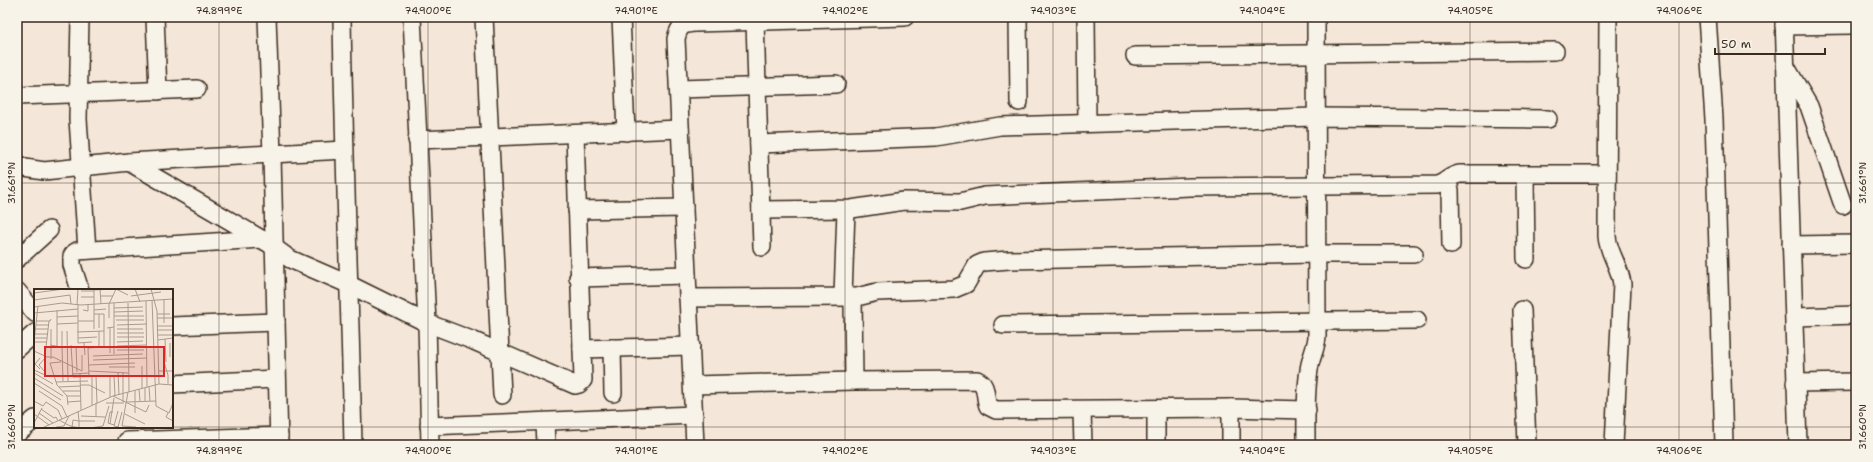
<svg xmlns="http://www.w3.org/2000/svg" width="1873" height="462" font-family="'Shantell Sans',sans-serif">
	<rect width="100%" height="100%" fill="#f4e7d9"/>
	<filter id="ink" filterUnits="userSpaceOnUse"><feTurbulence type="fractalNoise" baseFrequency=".025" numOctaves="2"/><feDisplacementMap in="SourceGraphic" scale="8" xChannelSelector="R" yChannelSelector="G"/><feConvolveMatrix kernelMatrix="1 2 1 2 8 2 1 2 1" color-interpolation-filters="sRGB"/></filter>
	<g filter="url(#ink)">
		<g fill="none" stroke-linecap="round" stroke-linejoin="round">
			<g stroke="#3b2a1e" stroke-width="20">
				<g id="street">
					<path d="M80 17 78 119 87 250"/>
					<path d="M155 17 158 91"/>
					<path d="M267 17 272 155 279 445"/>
					<path d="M342 17C344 160 350 302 353 445"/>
					<path d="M412 17 427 323 430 445"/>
					<path d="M484 17 502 395"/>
					<path d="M621 17 626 132"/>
					<path d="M1018 17 1019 102"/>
					<path d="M1086 17 1087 123"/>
					<path d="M1608 17 1607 236C1608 253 1620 266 1622 284L1614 445"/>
					<path d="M1707 17 1714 119 1724 445"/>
					<path d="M1784 17 1798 445"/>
					<path d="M755 21 762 247"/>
					<path d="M1784 26 1852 25"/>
					<path d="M1135 56 1555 51"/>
					<path d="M1785 65 1809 106 1843 205"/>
					<path d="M679 89 836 84"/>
					<path d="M17 96 197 89"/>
					<path d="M417 140 680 129"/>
					<path d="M759 144 936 137 1000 126 1315 117 1548 119"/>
					<path d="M129 162 344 150"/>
					<path d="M17 164 25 168 44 171 129 162 268 243 290 259 350 285 427 323 474 341 575 385 579 384 583 380 575 134"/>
					<path d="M1525 174 1526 259"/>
					<path d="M1447 180 1450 190 1451 245"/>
					<path d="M577 210 684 208"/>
					<path d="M761 210 851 209 904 201 960 202 985 196 1190 187 1437 185C1446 183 1450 175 1460 174H1607"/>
					<path d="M1791 245 1856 244"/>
					<path d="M17 259 49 230"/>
					<path d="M578 278 687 275"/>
					<path d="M80 290 72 265V256L74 253 77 251 261 239"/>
					<path d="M17 291 35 313"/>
					<path d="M843 296 846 210"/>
					<path d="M853 297 854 381"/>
					<path d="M688 298 857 297 877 292 954 289 966 284 977 265 984 262 1009 260 1316 254H1414"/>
					<path d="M1522 310 1527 445"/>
					<path d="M1795 317 1856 315"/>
					<path d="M1003 325 1417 320"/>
					<path d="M172 326 276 322"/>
					<path d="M612 348 613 393"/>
					<path d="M17 349 35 333"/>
					<path d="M582 349 691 346"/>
					<path d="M1795 383 1856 382"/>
					<path d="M172 384 277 379"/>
					<path d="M693 385 854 381 977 380C988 385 984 396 988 406L996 410 1231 408 1307 410"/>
					<path d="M1231 408V445"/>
					<path d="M1156 409V445"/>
					<path d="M1082 411 1083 445"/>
					<path d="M545 422 546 445"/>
					<path d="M429 426 694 415"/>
					<path d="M17 434 35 419"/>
					<path d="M127 441 279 436"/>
					<path d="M695 445 676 39C679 26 682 24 695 23L905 17"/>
					<path d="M1306 445C1306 420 1305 395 1309 370 1310 359 1316 349 1317 337L1316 17"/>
				</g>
			</g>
			<use href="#street" stroke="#f7f3e8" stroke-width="17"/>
		</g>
	</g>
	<path fill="none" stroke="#3b2a1e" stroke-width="1" stroke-opacity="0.45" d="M219 17V445M428 17V445M636 17V445M845 17V445M1053 17V445M1262 17V445M1470 17V445M1679 17V445M17 183H1856M17 427H35M172 427H1856"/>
	<g transform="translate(34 289)">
		<rect width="139" height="139" fill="#f4e7d9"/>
		<path fill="none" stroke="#aa9b8e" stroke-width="1" d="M66 0 67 15M101 0 106 13M117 0 123 22 125 95M60 1 82 0 94 6M47 2H60M0 4 30 0M66 7H79M97 7 127 3M47 8H60M130 10V34M0 11 36 6 37 15M118 11 122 117 135 124 139 114M112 12 113 98M94 14 95 103M43 16 44 0M44 16V54L58 53M0 18 28 14 47 16 139 10M80 19 109 18M23 21V35L44 34M49 21 54 22V15M60 21 72 20M80 23 109 22M0 24 44 20M123 25H136M80 27H110M23 28 44 27M75 29V15L82 0M123 29H139M82 31H110M2 32H16L17 30M44 32H60M23 35V58M2 36H15M83 36 113 35M123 37H139M80 38V65M65 39V25M73 39 80 38V14M76 39V64M1 40H14M60 40V0M83 40H109M124 41H139M33 42 34 92M65 42V59M43 43 70 42M83 44H110M1 45H14M124 46H139M83 48H110M0 49H13M44 49 63 48M131 50 132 73M124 51 139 49M0 53 4 17M0 53H13M83 53 109 52M50 54 51 66M16 56 28 58V42M37 56 39 88 80 87M42 57 43 83M83 57 113 56M83 61H110M0 62 13 68H19L48 82V66M11 67 15 32M59 67 109 65M136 68V54M6 69 1 75 6 80M17 70V40M59 71 113 69M27 73 16 74 23 96 33 107 34 116M130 73 134 86V95M55 76 101 74M108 77V99M75 78H101M0 81 11 86M55 82 94 84M125 82H139M11 83 5 76 12 68M84 83 85 106M0 84 19 95M46 84 47 121M38 85 55 84M58 87V116M62 87 63 114M76 87V108M80 87 81 107M55 88 54 59 70 58V25H60M0 89 29 107M29 92 28 58H33M22 93 54 92M0 94 27 111M46 96H55L71 104M25 98 46 97M115 98 116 112M111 99V112M105 100 106 112M5 102 28 117 33 128M29 102H46M94 103 88 137 102 138M33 107H46M79 107 112 123 115 116M0 112 9 117 12 113 24 121 28 130M34 113 47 112M89 113V83M93 113 122 112M72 114H90M7 120 20 129 22 128 24 132M44 122 45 132H61M84 122 80 137 85 138M79 123H76L74 134 80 136M5 124 19 134M101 124V101M134 124 132 128 139 132M0 125 15 136M91 125 111 135M47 127 71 128M62 127V114M25 131 36 137 47 139M0 134 8 119M76 135 80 109M22 138 30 137 35 127M38 138 39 131 45 132V138M84 138 88 123M8 139 79 107 125 95 139 96M56 139 69 137 75 117"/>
		<path fill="#d62828" fill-opacity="0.15" stroke="#d62828" stroke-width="2" d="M11 58H130V87H11Z"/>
		<rect width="139" height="139" fill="none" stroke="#3b2a1e" stroke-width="2"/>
	</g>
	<rect width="1873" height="462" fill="none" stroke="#f7f3e8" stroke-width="44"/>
	<path d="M1715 48v6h110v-6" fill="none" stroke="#3b2a1e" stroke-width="2"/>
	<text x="1721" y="48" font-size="12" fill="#3b2a1e" stroke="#f7f3e8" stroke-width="3" paint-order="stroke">50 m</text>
	<rect x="22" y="22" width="1829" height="418" fill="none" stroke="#3b2a1e" stroke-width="1.5"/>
	<g font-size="10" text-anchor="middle" fill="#3b2a1e">
		<text x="219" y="14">74.899°E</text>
		<text x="428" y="14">74.900°E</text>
		<text x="636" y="14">74.901°E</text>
		<text x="845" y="14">74.902°E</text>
		<text x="1053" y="14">74.903°E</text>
		<text x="1262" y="14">74.904°E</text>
		<text x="1470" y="14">74.905°E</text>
		<text x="1679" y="14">74.906°E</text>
		<text transform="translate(11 183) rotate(-90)" y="4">31.661°N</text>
		<text transform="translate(1862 183) rotate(-90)" y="4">31.661°N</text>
		<text transform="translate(11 427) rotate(-90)" y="4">31.660°N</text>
		<text transform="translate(1862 427) rotate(-90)" y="4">31.660°N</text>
		<text x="219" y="454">74.899°E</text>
		<text x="428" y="454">74.900°E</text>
		<text x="636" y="454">74.901°E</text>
		<text x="845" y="454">74.902°E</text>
		<text x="1053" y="454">74.903°E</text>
		<text x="1262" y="454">74.904°E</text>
		<text x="1470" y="454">74.905°E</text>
		<text x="1679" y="454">74.906°E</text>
	</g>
</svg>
